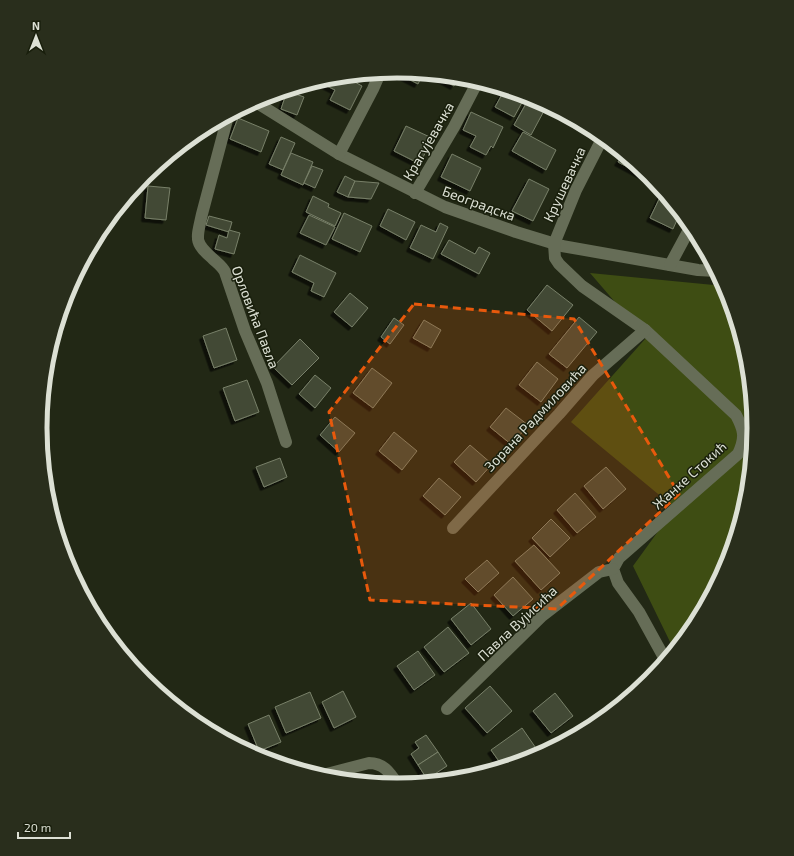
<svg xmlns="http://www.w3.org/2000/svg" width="794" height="856" font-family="'Exo 2',sans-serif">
	<defs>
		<filter id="shadow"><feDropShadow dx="-3.5" dy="3.5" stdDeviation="0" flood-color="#0009"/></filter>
	</defs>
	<rect width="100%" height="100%" fill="#222815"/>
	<path fill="#3e4d13" d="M590 273 724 286 727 292 747 359 754 428 747 498 727 565 694 627 674 650 633 566 675 508 571 422 646 338Z"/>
	<g fill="#434a35" stroke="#788069" filter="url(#shadow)">
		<path d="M393 71H397L423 74 418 84Z"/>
		<path d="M434 75 459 77 454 86Z"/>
		<path d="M344 76 362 86 350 110 330 100 335 90 325 85 328 78Z"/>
		<path d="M505 89 525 97 514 117 495 107Z"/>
		<path d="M287 91 304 97 297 115 281 109Z"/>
		<path d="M528 100 545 109 531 135 514 125Z"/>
		<path d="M471 112 503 127 493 148 491 146 486 155 470 147 476 136 463 130Z"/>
		<path d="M238 118 269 131 261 152 230 139Z"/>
		<path d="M406 126 432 138 420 164 394 151Z"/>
		<path d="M523 132 556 150 546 170 512 151Z"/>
		<path d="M281 137 295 143 283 170 269 164Z"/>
		<path d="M291 153 313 162 303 185 281 175Z"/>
		<path d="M452 154 481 168 470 191 441 177Z"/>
		<path d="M623 154 646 173 644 176 618 162Z"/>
		<path d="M312 166 323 170 315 188 304 183Z"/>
		<path d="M345 176 355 181 348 197 337 192Z"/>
		<path d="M529 179 549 189 533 221 512 211Z"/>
		<path d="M355 181 379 183 371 199 348 197Z"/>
		<path d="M148 186 170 188 166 220 145 218Z"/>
		<path d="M663 191 680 213 673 229 650 218Z"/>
		<path d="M313 196 329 204 328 207 341 213 335 226 306 212Z"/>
		<path d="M388 209 415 222 406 240 380 226Z"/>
		<path d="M344 213 372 226 360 252 332 239Z"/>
		<path d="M309 215 335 227 326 245 300 233Z"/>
		<path d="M209 216 232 222 229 232 206 225Z"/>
		<path d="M440 223 448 227 433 259 410 248 421 225 436 232Z"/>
		<path d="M229 230 240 233 234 254 215 249 219 235 227 238Z"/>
		<path d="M449 240 475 254 479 247 490 253 479 274 441 254Z"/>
		<path d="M300 255 336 273 324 297 311 291 314 283 292 272Z"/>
		<path d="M547 285 573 305 552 331 527 310Z"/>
		<path d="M350 293 368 308 352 327 334 312Z"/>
		<path d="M579 317 597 332 567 368 549 354Z"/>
		<path d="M394 318 404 325 390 344 381 337Z"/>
		<path d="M424 320 441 330 431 348 413 338Z"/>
		<path d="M226 328 237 360 214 368 203 336Z"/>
		<path d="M300 339 319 358 292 385 273 367Z"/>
		<path d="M537 362 558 379 541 402 519 385Z"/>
		<path d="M372 368 392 383 373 408 353 393Z"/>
		<path d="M315 375 331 388 315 408 299 394Z"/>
		<path d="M247 380 259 412 235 421 223 388Z"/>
		<path d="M506 408 528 425 512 445 490 427Z"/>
		<path d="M335 417 355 433 339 452 320 435Z"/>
		<path d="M394 432 417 451 402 470 379 451Z"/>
		<path d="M470 445 492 464 476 482 454 462Z"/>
		<path d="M280 458 287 477 264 487 256 467Z"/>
		<path d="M606 467 626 489 603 509 584 486Z"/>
		<path d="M439 478 461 497 445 515 423 496Z"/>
		<path d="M575 493 596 517 577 533 557 510Z"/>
		<path d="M551 519 570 538 550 557 532 538Z"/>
		<path d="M534 545 560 573 541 590 515 561Z"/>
		<path d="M487 560 499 573 478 592 465 579Z"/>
		<path d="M513 577 533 599 513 616 494 595Z"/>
		<path d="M471 603 491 629 471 645 451 619Z"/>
		<path d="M448 627 469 653 444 672 424 647Z"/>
		<path d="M418 651 435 675 414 690 397 666Z"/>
		<path d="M490 686 512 711 487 733 465 708Z"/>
		<path d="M343 691 356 717 334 728 322 702Z"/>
		<path d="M310 692 321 718 286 733 275 707Z"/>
		<path d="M555 693 573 716 551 733 533 711Z"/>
		<path d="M269 715 281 742 259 751 248 724Z"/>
		<path d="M522 728 540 754 533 758 503 767 491 750Z"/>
		<path d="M426 735 438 752 418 765 411 754 419 748 415 742Z"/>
		<path d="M438 752 447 766 427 779 418 765Z"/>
	</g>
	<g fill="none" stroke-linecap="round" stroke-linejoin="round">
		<g stroke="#666d57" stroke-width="12">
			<path d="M254 101 339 154 445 207 516 232 562 246 698 270 716 271"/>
			<path d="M228 116 202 214C197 238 193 242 212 258 217 263 222 266 225 272L245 331 267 383 286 442"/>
			<path d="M603 137 576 190 554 244 555 258 559 264 582 286 645 330 736 415C744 430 746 437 738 454L619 558 613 569 618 583 639 612 666 661"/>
			<path d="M339 154 373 89 380 73"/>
			<path d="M415 193 454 127 478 81"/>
			<path d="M670 265 691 226"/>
			<path d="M453 528 559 414 593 375 645 330"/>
			<path d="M447 709 542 616 599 572 613 569"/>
			<path d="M319 776 369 763C384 763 390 773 398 785"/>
		</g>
	</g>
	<path fill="#e8590c" fill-opacity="0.2" stroke="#e8590c" stroke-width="3" stroke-dasharray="8 5" stroke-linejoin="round" d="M414 304 574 319 679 494 557 609 370 600 329 412Z"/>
	<g text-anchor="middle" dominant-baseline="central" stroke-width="3" stroke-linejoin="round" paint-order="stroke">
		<g font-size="14" fill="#dce0d4" stroke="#191f0c">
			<text transform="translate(428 141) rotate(-60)">Крагујевачка</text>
			<text transform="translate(564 184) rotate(-65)">Крушевачка</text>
			<text transform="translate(479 203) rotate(20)">Београдска</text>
			<text transform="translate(256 317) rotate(69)">Орловића Павла</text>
			<text transform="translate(535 417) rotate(-47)">Зорана Радмиловића</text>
			<text transform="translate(689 475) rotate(-42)">Жанке Стокић</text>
			<text transform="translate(517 623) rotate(-43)">Павла Вујисића</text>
		</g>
	</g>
	<path d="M0 0H794V856H0ZM47 428a350 350 0 1 1 700 0a350 350 0 1 1-700 0Z" fill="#292e1c" fill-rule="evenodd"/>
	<path fill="none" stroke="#dce0d4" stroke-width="5" d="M47 428a350 350 0 1 1 700 0a350 350 0 1 1-700 0Z"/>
	<g transform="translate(36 36)" stroke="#191f0c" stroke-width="3" paint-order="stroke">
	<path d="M0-3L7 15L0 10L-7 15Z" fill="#dce0d4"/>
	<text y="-6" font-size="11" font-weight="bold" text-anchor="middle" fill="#dce0d4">N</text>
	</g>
	<path d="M18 832v6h52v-6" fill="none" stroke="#dce0d4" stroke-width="2"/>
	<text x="24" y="832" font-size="12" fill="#dce0d4" stroke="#191f0c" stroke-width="3" paint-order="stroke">20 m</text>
</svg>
